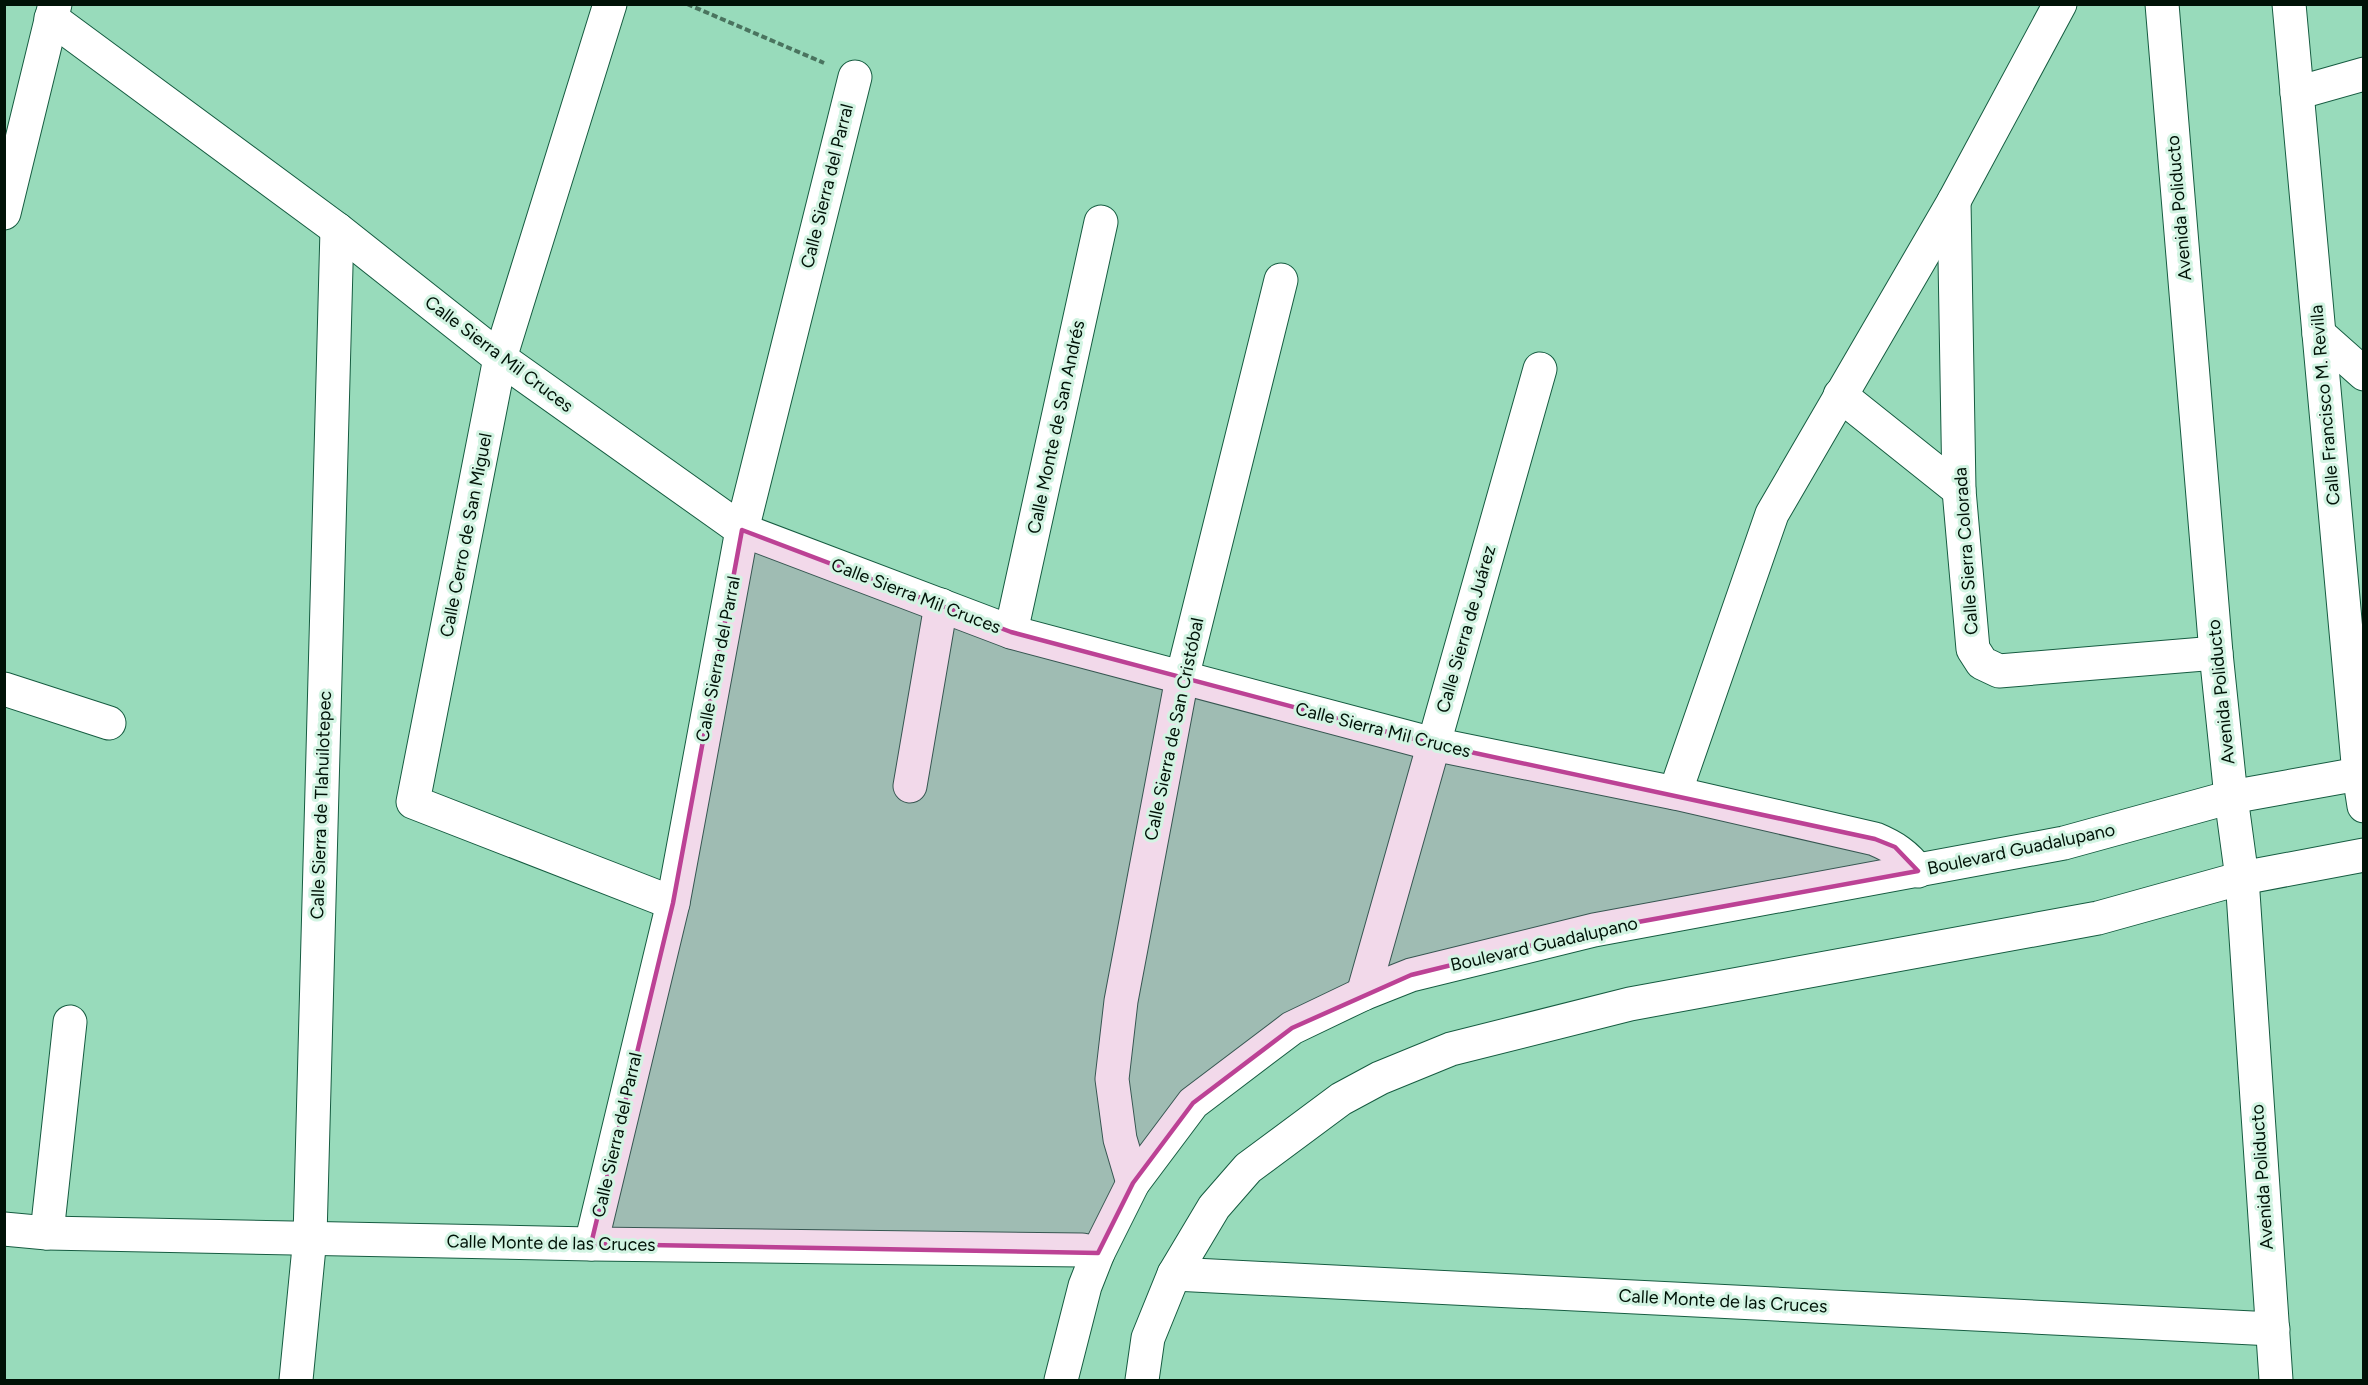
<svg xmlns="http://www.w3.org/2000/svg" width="2368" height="1385" font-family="Figtree,sans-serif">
	<rect width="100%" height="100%" fill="#98dbbb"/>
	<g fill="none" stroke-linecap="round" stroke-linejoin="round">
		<g stroke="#165c41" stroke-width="35">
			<g id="street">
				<path d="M610 4 500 358 413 802 673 903"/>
				<path d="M2162 4 2216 653 2231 797"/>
				<path d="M2289 4 2359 774"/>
				<path d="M51 18 337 229 500 358 742 530 1011 632 1433 744 1675 793 1875 839C1894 847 1906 855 1918 871"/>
				<path d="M2297 93 2364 74"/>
				<path d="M1954 201 1959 490 1973 649 1982 663 1999 671 2216 653"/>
				<path d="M4 213 55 4"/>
				<path d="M2319 334 2364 374"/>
				<path d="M1840 395 1959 490"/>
				<path d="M1011 632 1101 222"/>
				<path d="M4 689 109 723"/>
				<path d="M910 786 941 605"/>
				<path d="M1675 793 1772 514 1954 201 2060 4"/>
				<path d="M1363 994 1540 369"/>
				<path d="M1133 1183 1120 1139 1112 1079 1121 1001 1182 678 1281 280"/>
				<path d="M4 1229 47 1233 591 1244 1082 1250 1098 1253"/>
				<path d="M47 1233 70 1022"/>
				<path d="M591 1244 673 903 742 530 855 77"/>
				<path d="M1174 1274 2273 1329"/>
				<path d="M296 1380 310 1237 337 229"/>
			</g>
		</g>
		<g stroke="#165c41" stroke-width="35">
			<g id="secondary">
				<path d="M2359 774 2364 806"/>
				<path d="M2231 797 2242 878 2276 1380"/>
				<path d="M1061 1380 1085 1286 1098 1253 1133 1183 1193 1103 1292 1028 1363 994 1411 975 1594 930 2064 843 2231 797 2364 773"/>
				<path d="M1142 1380 1148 1338 1174 1274 1214 1207 1248 1168 1341 1099 1380 1078 1451 1049 1630 1004 2098 918 2242 878 2364 855"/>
			</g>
		</g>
		<path stroke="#4a745f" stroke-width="4" stroke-dasharray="6 3" stroke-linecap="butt" d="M687 4 824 63"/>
		<use href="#street" stroke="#fff" stroke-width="33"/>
		<use href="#secondary" stroke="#fff" stroke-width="33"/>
	</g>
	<path fill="#bc4295" fill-opacity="0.2" stroke="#bc4295" stroke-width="4.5" stroke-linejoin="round" d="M742 530 1011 632 1433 744 1875 839 1895 847 1918 871 1594 930 1411 975 1292 1028 1193 1103 1133 1183 1098 1253 591 1244 673 903Z"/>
	<g text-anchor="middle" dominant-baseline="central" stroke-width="6" stroke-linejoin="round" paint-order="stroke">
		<g font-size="18" fill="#001207" stroke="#d3f4e3">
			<text transform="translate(827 186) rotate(-76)">Calle Sierra del Parral</text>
			<text transform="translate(2179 208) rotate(-95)">Avenida Poliducto</text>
			<text transform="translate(499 354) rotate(37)">Calle Sierra Mil Cruces</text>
			<text transform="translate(2325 405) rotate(-95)">Calle Francisco M. Revilla</text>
			<text transform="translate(1056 427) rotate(-78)">Calle Monte de San Andrés</text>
			<text transform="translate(466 535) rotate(-79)">Calle Cerro de San Miguel</text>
			<text transform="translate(1966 551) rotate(-94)">Calle Sierra Colorada</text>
			<text transform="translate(916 596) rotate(21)">Calle Sierra Mil Cruces</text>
			<text transform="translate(1466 629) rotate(-74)">Calle Sierra de Juárez</text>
			<text transform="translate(718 659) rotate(-79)">Calle Sierra del Parral</text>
			<text transform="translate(2221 692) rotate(-96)">Avenida Poliducto</text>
			<text transform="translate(1174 729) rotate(-78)">Calle Sierra de San Cristóbal</text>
			<text transform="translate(1383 730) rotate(14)">Calle Sierra Mil Cruces</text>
			<text transform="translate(321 805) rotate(-88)">Calle Sierra de Tlahuilotepec</text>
			<text transform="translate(2021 849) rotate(-12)">Boulevard Guadalupano</text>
			<text transform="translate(1544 944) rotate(-13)">Boulevard Guadalupano</text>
			<text transform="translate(617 1135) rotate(-77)">Calle Sierra del Parral</text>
			<text transform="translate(2262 1177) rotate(-94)">Avenida Poliducto</text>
			<text transform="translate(551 1243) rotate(1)">Calle Monte de las Cruces</text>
			<text transform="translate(1723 1301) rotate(3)">Calle Monte de las Cruces</text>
		</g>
	</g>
	<rect width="2368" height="1385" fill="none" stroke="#001207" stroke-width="12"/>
</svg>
